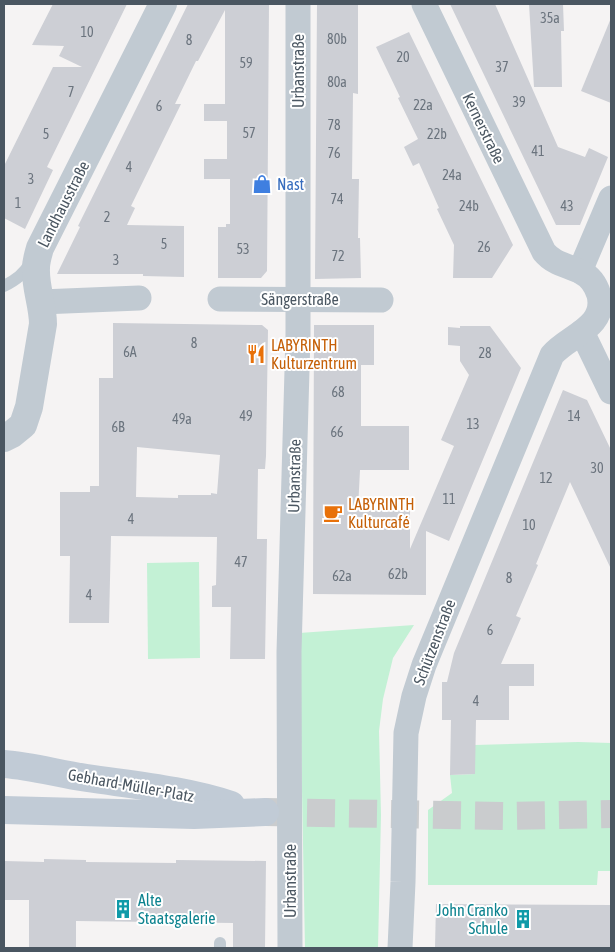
<svg xmlns="http://www.w3.org/2000/svg" width="615" height="952" font-family="'Asap Condensed',sans-serif">
	<rect width="100%" height="100%" fill="#f5f3f3"/>
	<g fill="#c3f1d5">
		<path d="M199 562 200 658 148 659 147 563Z"/>
		<path d="M414 625 393 658 383 699 379 731 381 815 378 948H305L299 633Z"/>
		<path d="M578 742 611 743V871H598L597 885H428V810L452 793 450 775 475 774V745Z"/>
	</g>
	<g fill="#cdcfd5" fill-rule="evenodd">
		<path d="M53 4H127L47 167 53 170 25 229 4 218V166L53 67H82L59 56 64 46 32 45Z"/>
		<path d="M188 4H269L267 271 261 278H218V227H226V224H230V179H204V159H227V121H204V104H225V10L198 61H196L175 104H181L131 206 135 208 127 225 184 226V277L143 276V274H57L80 227 78 226Z"/>
		<path d="M317 4H358V94L353 93 352 179H359L358 238H360L361 278 315 279Z"/>
		<path d="M450 4H495L558 147 585 157 589 148 608 157 580 225H556Z"/>
		<path d="M529 4H563L564 31H561L562 87H534Z"/>
		<path d="M611 18V103L581 91Z"/>
		<path d="M409 32 513 245 492 278H453L454 245 437 209 439 208 419 163 413 166 404 147 418 139 398 98 400 97 376 47Z"/>
		<path d="M113 323 262 325 268 330 266 456 265 469H258L257 539H267L265 659H230L231 607H212V586L216 585 217 537 111 536 109 623H69L70 556H60V492H90V486H99V378H113ZM137 447 220 455 217 494 211 493V495H178V498L136 497Z"/>
		<path d="M314 325H374V365H361V426H409V470H360L358 509 410 510V549L454 446 441 440 469 375 460 361V346L448 345V327L460 328V326H490L521 368 449 541 426 531V595L313 594Z"/>
		<path d="M563 390 587 400 611 450V569L570 482 536 564 538 565 516 616 521 618 501 664H534V686H509V720H476L475 774 450 775 451 720H442V682H447L454 653Z"/>
		<path d="M44 859 86 860V862L176 863V860L266 861 265 948H233V923L76 921V948H29V900H4V861L44 862Z"/>
		<path d="M436 904 611 905V948H435Z"/>
	</g>
	<g fill="none" stroke-linecap="round" stroke-linejoin="round">
		<path stroke="#caccce" stroke-width="28" stroke-dasharray="28 14" stroke-linecap="butt" d="M265 812 508 816 611 814"/>
		<g stroke="#c1cad2" stroke-width="12">
			<path d="M4 286C16 280 24 274 31 262"/>
			<path d="M220 948V943"/>
		</g>
		<g stroke="#c1cad2" stroke-width="25">
			<path d="M580 271 611 198"/>
			<path d="M220 299 381 300"/>
			<path d="M41 302 139 298"/>
			<path d="M582 332 611 392"/>
			<path d="M290 948 289 652 298 335V4"/>
			<path d="M400 948 403 882 406 733 414 696 424 665 552 355C568 336 607 327 599 295 596 285 591 277 581 272 567 265 554 264 544 252L424 4"/>
		</g>
		<path stroke="#c1cad2" stroke-width="28" d="M4 438 12 434 23 425 29 407 43 324C43 305 35 287 36 268 36 261 38 255 40 248L163 4"/>
		<g stroke="#c1cbd6" stroke-width="28">
			<path d="M4 764C32 766 59 774 87 778 134 785 187 790 231 805"/>
			<path d="M4 810 194 815 265 812"/>
		</g>
	</g>
	<defs>
		<g id="shop-bare" transform="scale(1.5)"><path d="M-5-2.5h2.3a2.7 3.5 0 0 1 5.4 0H5L5.5 6h-11ZM-1.5-2.5h3a1.5 2.3 0 0 0-3 0Z" fill="#3f7fe0" stroke="#fff" stroke-width="2.5" paint-order="stroke"/></g>
		<g id="restaurant-bare" transform="scale(1.5)"><path d="M-5-6h1v4h1v-4h1v4h1v-4h1v5L-1.5 .5V6h-2V.5L-5-1ZM5-6V6H3V1.5H1.5Q1.5-4 5-6Z" fill="#e8710a" stroke="#fff" stroke-width="2.5" paint-order="stroke"/></g>
		<g id="cafe-bare" transform="scale(1.5)"><path d="M-5.5-4.5H6V0H3Q3 3.5 0 3.5H-2.5Q-5.5 3.5-5.5 0ZM3-3.2v2h1.7v-2ZM-6 4.5H4V6H-6Z" fill="#e8710a" stroke="#fff" stroke-width="2.5" paint-order="stroke"/></g>
		<g id="building-bare" transform="scale(1.5)"><path d="M-4-6H4V6H1V3H-1V6H-4ZM-2.5-4.3h1.7v1.8h-1.7ZM.8-4.3h1.7v1.8H.8ZM-2.5-1h1.7V.8h-1.7ZM.8-1h1.7V.8H.8Z" fill="#0f9aa8" stroke="#fff" stroke-width="2.5" paint-order="stroke"/></g>
	</defs>
	<g fill-rule="evenodd">
		<use href="#shop-bare" x="262" y="184"/>
		<use href="#restaurant-bare" x="256" y="354"/>
		<use href="#cafe-bare" x="333" y="513"/>
		<use href="#building-bare" x="123" y="909"/>
		<use href="#building-bare" x="523" y="919"/>
	</g>
	<g text-anchor="middle" dominant-baseline="central" stroke-width="4" stroke-linejoin="round" paint-order="stroke">
		<g font-size="14" fill="#6b747e">
			<text x="550" y="18">35a</text>
			<text x="87" y="32">10</text>
			<text x="337" y="39">80b</text>
			<text x="189" y="40">8</text>
			<text x="403" y="57">20</text>
			<text x="246" y="63">59</text>
			<text x="502" y="67">37</text>
			<text x="337" y="82">80a</text>
			<text x="71" y="92">7</text>
			<text x="519" y="102">39</text>
			<text x="423" y="105">22a</text>
			<text x="159" y="106">6</text>
			<text x="334" y="125">78</text>
			<text x="249" y="133">57</text>
			<text x="46" y="134">5</text>
			<text x="437" y="134">22b</text>
			<text x="538" y="151">41</text>
			<text x="334" y="153">76</text>
			<text x="129" y="167">4</text>
			<text x="452" y="175">24a</text>
			<text x="31" y="179">3</text>
			<text x="337" y="199">74</text>
			<text x="18" y="203">1</text>
			<text x="469" y="206">24b</text>
			<text x="567" y="206">43</text>
			<text x="107" y="217">2</text>
			<text x="164" y="244">5</text>
			<text x="484" y="247">26</text>
			<text x="243" y="249">53</text>
			<text x="338" y="256">72</text>
			<text x="116" y="260">3</text>
			<text x="194" y="343">8</text>
			<text x="130" y="352">6A</text>
			<text x="485" y="353">28</text>
			<text x="338" y="392">68</text>
			<text x="246" y="416">49</text>
			<text x="574" y="416">14</text>
			<text x="182" y="419">49a</text>
			<text x="473" y="424">13</text>
			<text x="118" y="427">6B</text>
			<text x="337" y="432">66</text>
			<text x="597" y="468">30</text>
			<text x="546" y="478">12</text>
			<text x="449" y="499">11</text>
			<text x="131" y="519">4</text>
			<text x="529" y="525">10</text>
			<text x="241" y="562">47</text>
			<text x="398" y="574">62b</text>
			<text x="342" y="576">62a</text>
			<text x="509" y="578">8</text>
			<text x="89" y="595">4</text>
			<text x="490" y="630">6</text>
			<text x="476" y="701">4</text>
		</g>
		<g font-size="16" fill="#4a5661" stroke="#fff">
			<text transform="translate(298 71) rotate(-90)">Urbanstraße</text>
			<text transform="translate(484 128) rotate(64)">Kernerstraße</text>
			<text transform="translate(63 204) rotate(-63)">Landhausstraße</text>
			<text x="300" y="299">Sängerstraße</text>
			<text transform="translate(294 476) rotate(-89)">Urbanstraße</text>
			<text transform="translate(434 642) rotate(-69)">Schützenstraße</text>
			<text transform="translate(131 785) rotate(10)">Gebhard-Müller-Platz</text>
			<text transform="translate(290 881) rotate(-90)">Urbanstraße</text>
		</g>
		<g font-size="16" fill="#366cbe" stroke="#fff" text-anchor="start">
			<text x="277" y="184">Nast</text>
		</g>
		<g font-size="16" fill="#c56008" stroke="#fff" text-anchor="start">
			<text x="271" y="345">LABYRINTH<tspan x="271" dy="18">Kulturzentrum</tspan></text>
			<text x="348" y="504">LABYRINTH<tspan x="348" dy="18">Kulturcafé</tspan></text>
		</g>
		<g font-size="16" fill="#0d838f" stroke="#fff" text-anchor="start">
			<text x="138" y="900">Alte<tspan x="138" dy="18">Staatsgalerie</tspan></text>
			<text x="508" y="910" text-anchor="end">John Cranko<tspan x="508" dy="18">Schule</tspan></text>
		</g>
	</g>
	<rect width="615" height="952" fill="none" stroke="#4a5661" stroke-width="10"/>
</svg>
